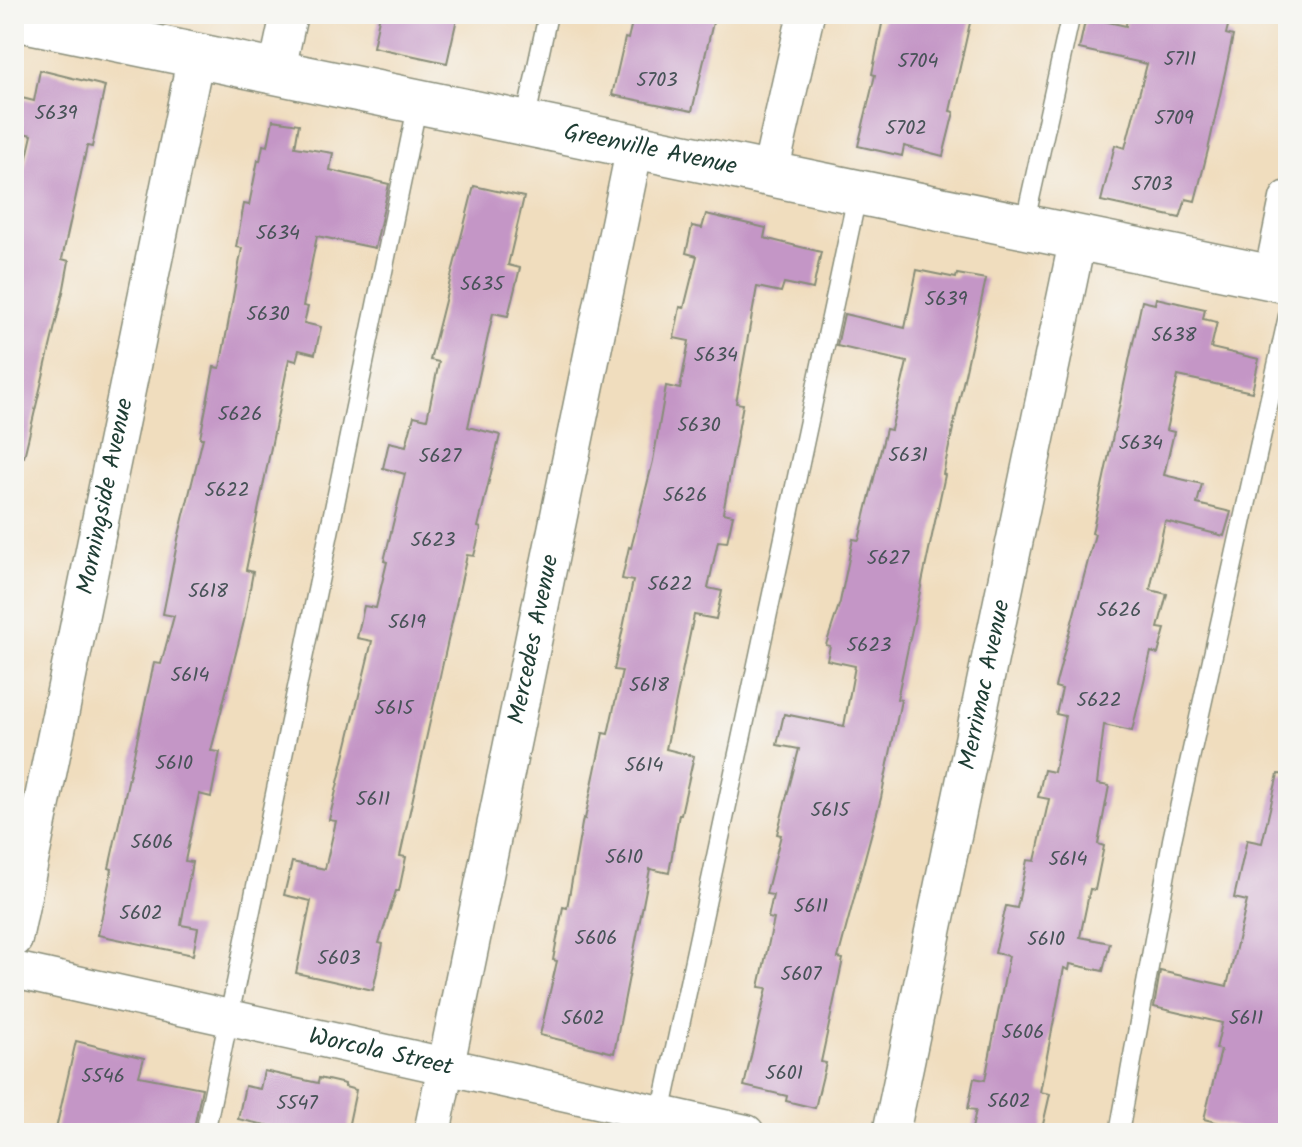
<svg xmlns="http://www.w3.org/2000/svg" width="1302" height="1147" font-family="Kalam,sans-serif">
	<rect width="100%" height="100%" fill="#f6f6f2"/>
	<filter id="ink" filterUnits="userSpaceOnUse"><feTurbulence type="fractalNoise" baseFrequency=".0125" numOctaves="2"/><feDisplacementMap in="SourceGraphic" scale="16" xChannelSelector="R" yChannelSelector="G"/><feConvolveMatrix kernelMatrix="1 2 1 2 8 2 1 2 1" color-interpolation-filters="sRGB"/></filter>
	<filter id="wash" filterUnits="userSpaceOnUse"><feTurbulence type="fractalNoise" baseFrequency=".006" numOctaves="4" result="noise"/><feDisplacementMap in="SourceGraphic" scale="32" xChannelSelector="R" yChannelSelector="G"/><feGaussianBlur stdDeviation="1.8" result="paint"/><feColorMatrix in="noise" values="0 0 0 0 0 0 0 0 0 0 0 0 0 0 0 0 0 1.4 0 .05"/><feComposite in="paint" operator="in"/></filter>
	<g filter="url(#wash)">
		<rect width="100%" height="100%" fill="#f0ddbe"/>
		<g id="blocks">
			<g fill="#c496c6">
				<path d="M380 14H458L447 63 373 47Z"/>
				<path d="M634 14H715L692 111 612 95 625 38 628 39Z"/>
				<path d="M884 14H972L950 111 954 112 943 156 904 146 902 156 858 146 875 75 872 74Z"/>
				<path d="M1127 14H1231L1226 34 1233 36 1208 150 1195 201 1186 199 1180 218 1101 201 1115 145 1125 148 1147 64 1079 49 1086 17 1126 26Z"/>
				<path d="M40 70 105 86 92 147 87 146 62 259 69 261 64 288 24 457 14 456V215L32 135 14 131V96L34 101Z"/>
				<path d="M273 120 299 124 295 147 333 153 330 170 389 184 375 248 317 236 303 306 308 307 304 323 321 327 315 354 299 350 296 361 289 359 246 570 253 572 244 621 211 751 220 752 211 797 199 794 185 861 192 862 181 925 198 928 193 955 98 935 112 869 109 868 154 663 161 664 174 616 163 614 178 539 203 438H200L214 367 220 368 242 248 236 247 244 204 249 205 258 160 260 161 263 145 268 146Z"/>
				<path d="M474 186 524 197 508 265 520 268 508 316 493 313 468 427 500 435 478 527 481 528 474 556 467 555 400 856 406 857 399 891H396L379 943 383 944 373 990 296 973 311 901 284 895 292 862 325 869 336 821 329 820 372 641 357 638 364 606 376 608 387 562 384 561 405 474 383 468 389 442 406 446 414 416 427 419 439 362 430 360Z"/>
				<path d="M706 214 766 228 764 238 821 252 813 289 784 283 781 292 757 287 736 403 743 404 723 513 733 515 727 542 718 541 708 588 722 591 716 619 694 615 666 749 694 756 681 814H679L669 873 650 869 614 1053 540 1035 557 961 553 960 563 907 567 908 583 818 585 819 603 733 608 734 622 671 614 670 633 581 622 579 629 547 631 548 653 461 666 386 680 389 689 341 674 338 680 307 684 308 697 256 686 253 692 226 702 228Z"/>
				<path d="M917 270 956 278 957 274 986 279 943 474 945 475 897 699 901 700 881 798 838 958 843 959 821 1062 826 1063 815 1108 786 1101 787 1096 744 1086 767 988 759 987 774 919 768 918 773 895 766 894 781 835 777 834 799 749 777 745 784 714 844 726 855 666 827 660 830 646 826 645 840 602 853 539 859 540 886 429 891 430 907 362 837 346 844 314 905 328Z"/>
				<path d="M1156 298 1205 309 1203 319 1217 322 1211 348 1259 359 1252 392 1178 376 1166 430 1174 432 1164 475 1202 484 1197 504 1231 512 1224 536 1165 521 1150 590 1167 594 1158 628 1165 629 1158 654 1151 652 1132 731 1104 725 1097 784 1109 786 1098 844 1104 846 1095 890 1090 889 1080 937 1110 943 1103 971 1070 964 1069 970 1064 968 1040 1092 1050 1094 1041 1133H971L976 1110 968 1109 974 1078 985 1080 1009 956 995 953 1006 906 1017 908 1027 860 1035 861 1049 799 1038 797 1044 770 1054 772 1065 716 1056 714 1062 689 1055 687 1095 534 1092 533 1142 301 1155 304Z"/>
				<path d="M1278 774 1288 775V1109L1282 1133H1258L1204 1119 1221 1050 1216 1049 1222 1023 1154 1007 1160 971 1227 986 1247 901 1234 898 1247 840 1262 843Z"/>
				<path d="M76 1041 144 1058 139 1076 202 1088 193 1133H55Z"/>
				<path d="M264 1071 318 1083 319 1078 345 1084V1087L356 1090 347 1133H302L238 1119 245 1086 260 1089Z"/>
			</g>
		</g>
	</g>
	<g filter="url(#ink)">
		<use href="#blocks" fill-opacity="0" stroke="#888d79" stroke-width="2"/>
		<g fill="none" stroke-linecap="round" stroke-linejoin="round">
			<g stroke="#888d79" stroke-width="21">
				<g id="lane">
					<path d="M525 123 548 14"/>
					<path d="M1024 226 1071 14"/>
					<path d="M205 1133 418 102"/>
					<path d="M657 1133 858 191"/>
					<path d="M1119 1133 1172 840 1288 316"/>
				</g>
			</g>
			<g stroke="#888d79" stroke-width="39">
				<g id="street">
					<path d="M277 70 289 14"/>
					<path d="M770 173 806 14"/>
					<path d="M1272 277 1288 199"/>
					<path id="s1" d="M14 939 196 55"/>
					<path id="s2" d="M14 970 746 1133"/>
					<path id="s3" d="M432 1133 635 146"/>
					<path id="s4" d="M891 1133 1078 237"/>
				</g>
			</g>
			<g stroke="#888d79" stroke-width="47">
				<g id="secondary">
					<path id="s5" d="M14 18 1288 281"/>
				</g>
			</g>
			<use href="#lane" stroke="#fff" stroke-width="18"/>
			<use href="#street" stroke="#fff" stroke-width="36"/>
			<use href="#secondary" stroke="#fff" stroke-width="44"/>
		</g>
	</g>
	<g text-anchor="middle" dominant-baseline="central" stroke-width="6" stroke-linejoin="round" paint-order="stroke">
		<g font-size="20" fill="#485358">
			<text x="1180" y="60">5711</text>
			<text x="918" y="62">5704</text>
			<text x="657" y="81">5703</text>
			<text x="56" y="114">5639</text>
			<text x="1174" y="119">5709</text>
			<text x="906" y="129">5702</text>
			<text x="1152" y="185">5703</text>
			<text x="278" y="234">5634</text>
			<text x="482" y="285">5635</text>
			<text x="946" y="300">5639</text>
			<text x="268" y="315">5630</text>
			<text x="1174" y="336">5638</text>
			<text x="716" y="356">5634</text>
			<text x="240" y="415">5626</text>
			<text x="699" y="426">5630</text>
			<text x="1141" y="444">5634</text>
			<text x="908" y="456">5631</text>
			<text x="440" y="457">5627</text>
			<text x="227" y="491">5622</text>
			<text x="685" y="496">5626</text>
			<text x="433" y="541">5623</text>
			<text x="888" y="559">5627</text>
			<text x="670" y="585">5622</text>
			<text x="208" y="592">5618</text>
			<text x="1119" y="611">5626</text>
			<text x="407" y="623">5619</text>
			<text x="869" y="646">5623</text>
			<text x="190" y="676">5614</text>
			<text x="649" y="686">5618</text>
			<text x="1099" y="701">5622</text>
			<text x="394" y="709">5615</text>
			<text x="174" y="764">5610</text>
			<text x="644" y="766">5614</text>
			<text x="373" y="800">5611</text>
			<text x="830" y="811">5615</text>
			<text x="152" y="843">5606</text>
			<text x="624" y="858">5610</text>
			<text x="1068" y="860">5614</text>
			<text x="811" y="907">5611</text>
			<text x="141" y="914">5602</text>
			<text x="596" y="939">5606</text>
			<text x="1046" y="940">5610</text>
			<text x="339" y="959">5603</text>
			<text x="801" y="975">5607</text>
			<text x="583" y="1019">5602</text>
			<text x="1246" y="1019">5611</text>
			<text x="1023" y="1033">5606</text>
			<text x="784" y="1074">5601</text>
			<text x="103" y="1077">5546</text>
			<text x="1009" y="1102">5602</text>
			<text x="297" y="1104">5547</text>
		</g>
		<g font-size="24" fill="#1f3d34" stroke="#f6f6f2">
			<text stroke="none"><textPath href="#s5" startOffset="650">Greenville Avenue</textPath></text>
			<text stroke="none"><textPath href="#s1" startOffset="452">Morningside Avenue</textPath></text>
			<text stroke="none"><textPath href="#s3" startOffset="504">Mercedes Avenue</textPath></text>
			<text stroke="none"><textPath href="#s4" startOffset="458">Merrimac Avenue</textPath></text>
			<text stroke="none"><textPath href="#s2" startOffset="376">Worcola Street</textPath></text>
		</g>
	</g>
	<rect width="1302" height="1147" fill="none" stroke="#f6f6f2" stroke-width="48"/>
</svg>
